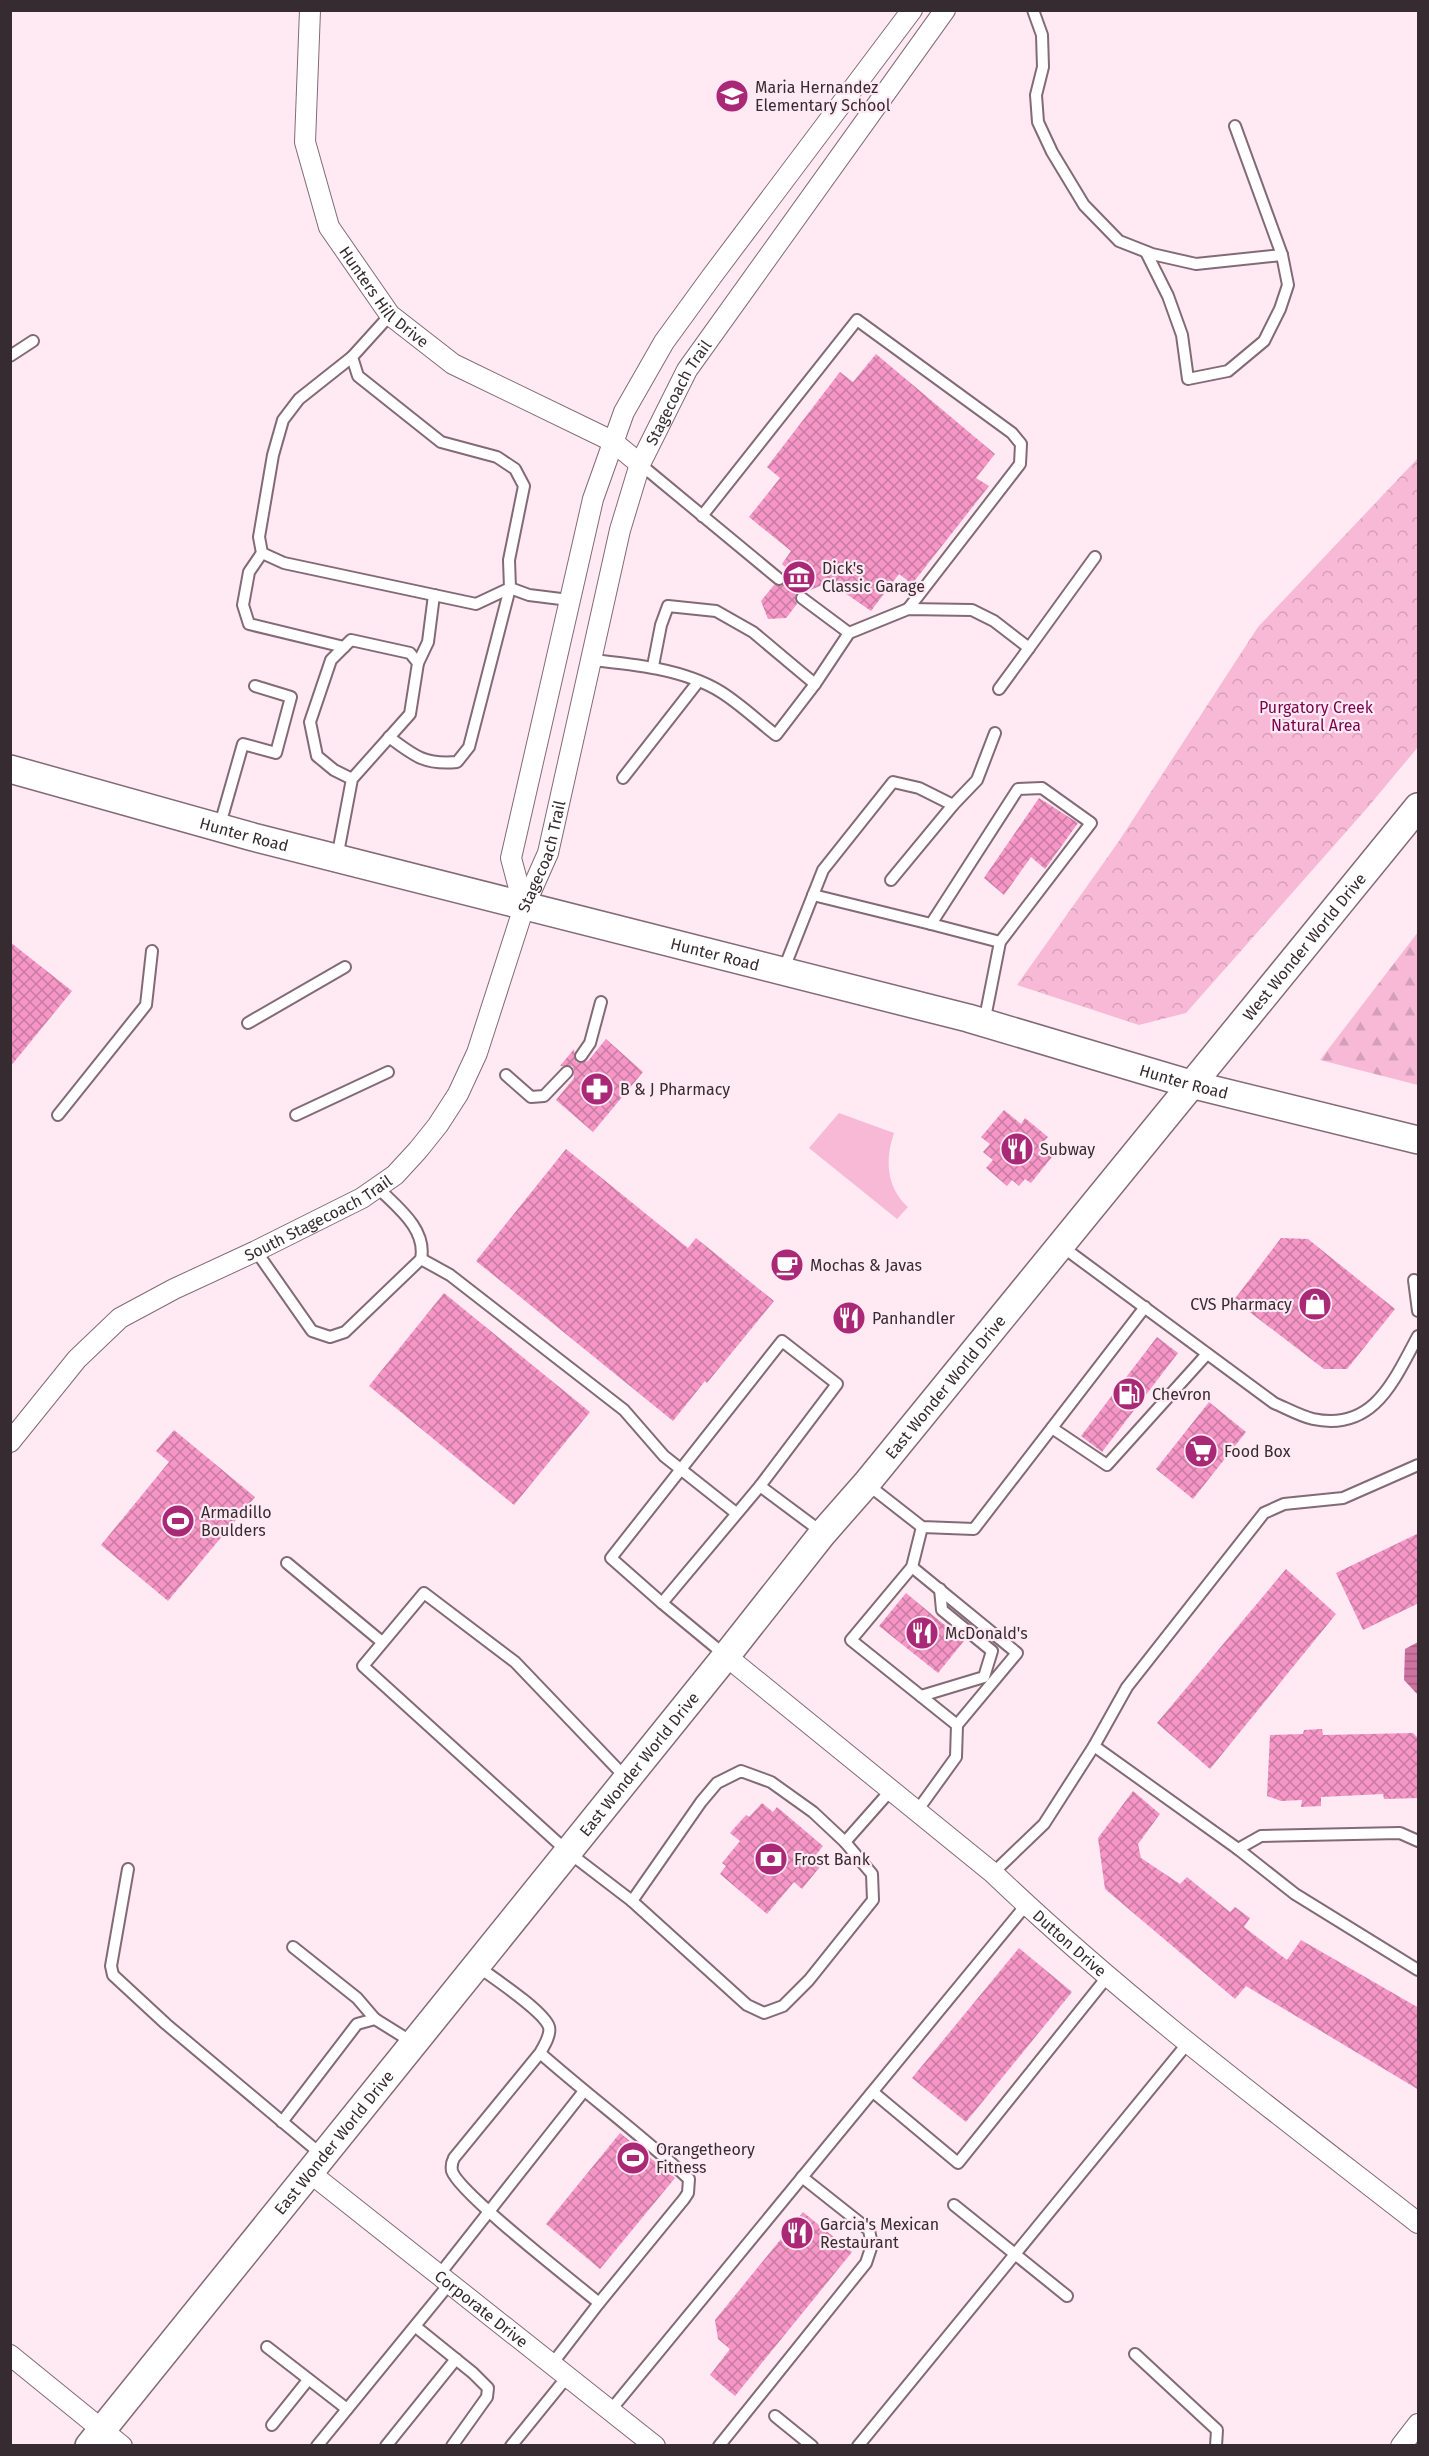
<svg xmlns="http://www.w3.org/2000/svg" width="1429" height="2456" font-family="'Fira Sans',sans-serif">
	<defs>
		<pattern id="forest-firs" width="22" height="20" patternUnits="userSpaceOnUse" patternTransform="scale(1.5)"><rect width="22" height="20" fill="#f8b9d7"/><path d="M5 1l3.5 6h-7zM16 11l3.5 6h-7z" fill="#d59fb9"/></pattern>
		<pattern id="park-crowns" width="20" height="18" patternUnits="userSpaceOnUse" patternTransform="scale(1.5)"><rect width="20" height="18" fill="#f8b9d7"/><path d="M2 6a3 3 0 1 1 6 0M12 15a3 3 0 1 1 6 0" fill="none" stroke="#d59fb9"/></pattern>
		<pattern id="water-rules" width="6" height="5" patternUnits="userSpaceOnUse" patternTransform="scale(1.5)"><rect width="6" height="5" fill="#cd73a2"/><path d="M0 2.5h6" fill="none" stroke="#a75f84"/></pattern>
		<pattern id="building-cross-hatch" width="8" height="8" patternUnits="userSpaceOnUse" patternTransform="scale(1.5)"><rect width="8" height="8" fill="#f596c6"/><path d="M0 0l8 8M0 8l8-8" fill="none" stroke="#c77ba1"/></pattern>
	</defs>
	<rect width="100%" height="100%" fill="#ffe9f3"/>
	<path fill="url(#forest-firs)" d="M1418 932V1085L1320 1060Z"/>
	<path fill="url(#park-crowns)" d="M1418 458V747L1368 807 1186 1013 1139 1025 1017 985 1119 841 1258 627Z"/>
	<path fill="#f8b9d7" d="M839 1113 894 1133C885 1159 886 1187 908 1207L897 1219 809 1148Z"/>
	<path fill="url(#water-rules)" d="M1418 1642V1695L1404 1680 1405 1649Z"/>
	<g fill="url(#building-cross-hatch)">
		<path d="M876 354 995 454 976 478 989 486 912 584 899 574 871 611 829 582 806 592 802 591 796 593 795 598 797 604 786 618 768 619 761 601 774 585 781 586 785 583 786 577 784 573 787 569 782 564 791 551 749 517 780 478 767 467 840 372 853 382Z"/>
		<path d="M1039 798 1078 823 1045 869 1031 857 1004 895 984 878Z"/>
		<path d="M10 942 72 991 10 1067Z"/>
		<path d="M606 1039 643 1072 593 1132 556 1100 574 1078V1070L572 1066H560L574 1049 576 1062 581 1063 588 1061Z"/>
		<path d="M1004 1110 1021 1124 1025 1118 1048 1137 1044 1141 1051 1146 1046 1152 1052 1157 1031 1183 1025 1179 1019 1186 1012 1180 1007 1186 986 1168 993 1160 983 1152 990 1144 981 1137Z"/>
		<path d="M566 1149 688 1248 696 1238 774 1301 707 1383 705 1381 673 1421 476 1261Z"/>
		<path d="M1281 1238 1308 1239 1395 1309 1347 1369H1324L1234 1300Z"/>
		<path d="M444 1293 590 1412 514 1505 369 1386Z"/>
		<path d="M1157 1337 1178 1353 1102 1452 1081 1436Z"/>
		<path d="M1209 1402 1246 1432 1193 1499 1156 1469Z"/>
		<path d="M174 1430 255 1497 168 1601 101 1545 169 1462 156 1451Z"/>
		<path d="M1419 1533V1603L1363 1630 1336 1573Z"/>
		<path d="M1286 1569 1336 1614 1210 1769 1157 1723Z"/>
		<path d="M906 1593 964 1641 938 1673 879 1626Z"/>
		<path d="M1322 1729 1323 1735 1413 1733 1419 1739V1798L1384 1799 1383 1794 1321 1797V1806L1301 1807 1302 1800 1281 1801 1267 1796 1270 1735 1303 1734 1304 1730Z"/>
		<path d="M1133 1791 1160 1814 1138 1844 1141 1858 1180 1884 1187 1877 1230 1912 1235 1907 1250 1918 1244 1927 1287 1960 1301 1940 1419 2008V2090L1246 1986 1235 1999 1105 1889 1098 1838Z"/>
		<path d="M762 1803 773 1812 777 1807 823 1846 815 1856 823 1863 802 1889 794 1882 767 1914 720 1874 726 1866 722 1863 740 1841 730 1833 746 1815 749 1817Z"/>
		<path d="M1019 1948 1072 1992 966 2122 912 2078Z"/>
		<path d="M620 2133 675 2178 600 2269 546 2224Z"/>
		<path d="M803 2212 852 2252 735 2396 710 2375 730 2349 718 2339 715 2320Z"/>
	</g>
	<g fill="none" stroke-linecap="round" stroke-linejoin="round">
		<g stroke="#836b76" stroke-width="14">
			<g id="service">
				<path d="M1033 10 1042 35 1043 67 1036 95 1038 122 1052 152 1084 205 1119 241 1152 254 1196 264 1282 255"/>
				<path d="M1146 252 1168 296 1182 335 1188 379 1228 371 1264 341 1280 309 1288 285 1282 255 1235 126"/>
				<path d="M390 315 352 357 358 376 441 442 497 457 515 469 524 486 509 560 510 588 529 595 569 600"/>
				<path d="M10 356 33 341"/>
				<path d="M352 357 299 399 283 420 273 455 259 537 262 553 284 563 476 604 510 588"/>
				<path d="M640 464 779 579"/>
				<path d="M702 516 857 320 1012 433 1021 444 1020 464 908 609"/>
				<path d="M262 553 249 572 243 605 249 624 344 647"/>
				<path d="M802 598 849 633"/>
				<path d="M591 660C632 664 684 669 721 692 740 704 758 721 776 735L815 684 849 633 908 609 972 610 994 621 1029 648 1095 557"/>
				<path d="M418 663 428 642 434 595"/>
				<path d="M653 666 661 625 668 606 716 611 753 632 815 684"/>
				<path d="M999 689 1029 648"/>
				<path d="M389 737C414 756 425 765 457 762L469 747 510 588"/>
				<path d="M623 778 698 682"/>
				<path d="M219 828 243 744 276 753 291 697 255 686"/>
				<path d="M337 858 352 779 410 714 418 663 410 653 351 640 331 660 310 722 317 756 334 770 352 779"/>
				<path d="M891 880 953 805"/>
				<path d="M813 895 931 924 1018 789 1042 788 1091 823 1000 942 984 1023"/>
				<path d="M931 924 1000 942"/>
				<path d="M783 971 823 870 893 782 919 788 953 805 977 780 995 733"/>
				<path d="M248 1023 345 967"/>
				<path d="M581 1056 590 1043 601 1002"/>
				<path d="M506 1075 531 1097 544 1096 567 1072"/>
				<path d="M58 1115 146 1005 152 951"/>
				<path d="M296 1115 388 1072"/>
				<path d="M1060 1245 1274 1403C1286 1408 1300 1416 1313 1419 1374 1432 1394 1380 1418 1336"/>
				<path d="M256 1251 312 1331 330 1337 345 1332 421 1259C427 1229 397 1207 378 1188"/>
				<path d="M421 1259 450 1275 624 1410 664 1456 736 1513"/>
				<path d="M1414 1280 1418 1311"/>
				<path d="M1052 1428 1107 1465 1207 1354"/>
				<path d="M867 1484 922 1527 974 1529 1145 1307"/>
				<path d="M287 1563 382 1642"/>
				<path d="M912 1567 1017 1653 957 1725"/>
				<path d="M662 1603 611 1558 782 1341 837 1384 760 1486"/>
				<path d="M726 1656 662 1603 760 1486 823 1533"/>
				<path d="M921 1696 984 1677 992 1651 942 1610 940 1589"/>
				<path d="M1094 1746 1238 1849 1295 1894 1418 1970"/>
				<path d="M741 1771 771 1782 813 1812 845 1842 872 1874 873 1900 809 1980 783 2006 764 2013 747 2005 632 1901 701 1802 717 1783Z"/>
				<path d="M627 1779 515 1662 424 1593 363 1666 568 1852 632 1901"/>
				<path d="M917 1811 956 1757 957 1725 851 1640 912 1567 922 1527"/>
				<path d="M845 1842 891 1790"/>
				<path d="M1238 1849 1261 1836 1400 1833 1418 1841"/>
				<path d="M128 1869 111 1966 113 1975 166 2024 322 2155"/>
				<path d="M993 1873 1044 1824 1094 1746 1127 1687 1264 1513 1284 1504 1343 1498 1418 1465"/>
				<path d="M293 1947 357 1998 375 2019"/>
				<path d="M477 1966C492 1977 544 2011 549 2027 551 2035 544 2046 540 2053L454 2158C452 2162 451 2166 452 2171 459 2193 574 2282 599 2303L684 2199 688 2193 689 2179C641 2135 589 2096 540 2053"/>
				<path d="M873 2092 958 2163 1108 1976"/>
				<path d="M282 2122 357 2024 375 2019 412 2042"/>
				<path d="M954 2205 1067 2296"/>
				<path d="M439 2275 584 2091"/>
				<path d="M416 2327 473 2373 488 2388 487 2397 452 2446"/>
				<path d="M267 2347 347 2409"/>
				<path d="M1135 2354 1217 2430 1216 2446"/>
				<path d="M552 2364 599 2303"/>
				<path d="M610 2411 1026 1905"/>
				<path d="M775 2416 812 2446"/>
				<path d="M272 2425 308 2380"/>
				<path d="M317 2446 450 2283"/>
				<path d="M386 2446 456 2359"/>
				<path d="M511 2446 567 2377"/>
				<path d="M719 2446 866 2263 872 2245 869 2230 802 2177"/>
				<path d="M858 2446 1187 2044"/>
			</g>
		</g>
		<g stroke="#836b76" stroke-width="22">
			<g id="minor">
				<path id="s1" d="M310 10 305 142 329 227 390 315 453 364 612 441 640 464"/>
				<path d="M524 907 511 858 593 499 624 412 664 342 712 276 912 10"/>
				<path id="s2" d="M10 1442 77 1359 120 1318 174 1289 256 1251 362 1198 395 1175 418 1150 438 1125 458 1094 477 1053 524 907 548 853 620 530 640 464 687 370 945 10"/>
				<path id="s3" d="M726 1656 993 1873C1126 2000 1273 2110 1418 2223"/>
				<path id="s4" d="M309 2172 655 2446"/>
				<path d="M10 2355 122 2446"/>
				<path d="M1401 2446 1418 2424"/>
			</g>
		</g>
		<g stroke="#836b76" stroke-width="30">
			<g id="secondary">
				<path id="s5" d="M10 769 253 837 968 1018 1190 1084 1418 1140"/>
				<path id="s6" d="M89 2446 726 1656 823 1533 866 1484 1418 807"/>
			</g>
		</g>
		<use href="#service" stroke="#fff" stroke-width="10"/>
		<use href="#minor" stroke="#fff" stroke-width="20"/>
		<use href="#secondary" stroke="#fff" stroke-width="27"/>
	</g>
	<defs>
		<g id="school-disc" transform="scale(1.725)"><circle r="9.5" fill="#aa2976" stroke="#ffe9f3"/><path d="M0-5L7-2L0 1L-7-2ZM-4 1L0 2.5L4 1V4Q0 6-4 4Z" fill="#fff"/></g>
		<g id="museum-disc" transform="scale(1.725)"><circle r="9.5" fill="#aa2976" stroke="#ffe9f3"/><path d="M0-6L6-3V-2H-6V-3ZM-5-1h2V3h-2ZM-1-1h2V3h-2ZM3-1h2V3H3ZM-6 4H6V6H-6Z" fill="#fff"/></g>
		<g id="pharmacy-disc" transform="scale(1.725)"><circle r="9.5" fill="#aa2976" stroke="#ffe9f3"/><path d="M-2-6h4v4h4v4h-4v4h-4v-4h-4v-4h4Z" fill="#fff"/></g>
		<g id="restaurant-disc" transform="scale(1.725)"><circle r="9.5" fill="#aa2976" stroke="#ffe9f3"/><path d="M-5-6h1v4h1v-4h1v4h1v-4h1v5L-1.5 .5V6h-2V.5L-5-1ZM5-6V6H3V1.5H1.5Q1.5-4 5-6Z" fill="#fff"/></g>
		<g id="cafe-disc" transform="scale(1.725)"><circle r="9.5" fill="#aa2976" stroke="#ffe9f3"/><path d="M-5.5-4.5H6V0H3Q3 3.5 0 3.5H-2.5Q-5.5 3.5-5.5 0ZM3-3.2v2h1.7v-2ZM-6 4.5H4V6H-6Z" fill="#fff"/></g>
		<g id="shop-disc" transform="scale(1.725)"><circle r="9.5" fill="#aa2976" stroke="#ffe9f3"/><path d="M-5-2.5h2.3a2.7 3.5 0 0 1 5.4 0H5L5.5 6h-11ZM-1.5-2.5h3a1.5 2.3 0 0 0-3 0Z" fill="#fff"/></g>
		<g id="fuel-disc" transform="scale(1.725)"><circle r="9.5" fill="#aa2976" stroke="#ffe9f3"/><path d="M-5.5-6h7V0h2V4h1.3V-2.5L3-4.5l.8-.8L6-3V5H2.5V1h-1V6h-7ZM-4.2-4.7v3.2H.2V-4.7Z" fill="#fff"/></g>
		<g id="supermarket-disc" transform="scale(1.725)"><circle r="9.5" fill="#aa2976" stroke="#ffe9f3"/><path d="M-6-5.5h2.5l.6 2H6L4.5 2H-2.5L-4.4-4H-6ZM-1.5 3.2a1.3 1.3 0 1 0 .1 0ZM3 3.2a1.3 1.3 0 1 0 .1 0Z" fill="#fff"/></g>
		<g id="stadium-disc" transform="scale(1.725)"><circle r="9.5" fill="#aa2976" stroke="#ffe9f3"/><path d="M0-5a6.5 5 0 1 0 0 10a6.5 5 0 1 0 0-10ZM-3.5-1.8h7v3.6h-7Z" fill="#fff"/></g>
		<g id="bank-disc" transform="scale(1.725)"><circle r="9.5" fill="#aa2976" stroke="#ffe9f3"/><path d="M-6-4H6V4H-6ZM0-2.3a2.3 2.3 0 1 0 0 4.6a2.3 2.3 0 1 0 0-4.6Z" fill="#fff"/></g>
	</defs>
	<g fill-rule="evenodd">
		<use href="#school-disc" x="732" y="96"/>
		<use href="#museum-disc" x="799" y="577"/>
		<use href="#pharmacy-disc" x="597" y="1089"/>
		<use href="#restaurant-disc" x="1017" y="1149"/>
		<use href="#cafe-disc" x="787" y="1265"/>
		<use href="#shop-disc" x="1315" y="1304"/>
		<use href="#restaurant-disc" x="849" y="1318"/>
		<use href="#fuel-disc" x="1129" y="1394"/>
		<use href="#supermarket-disc" x="1201" y="1451"/>
		<use href="#stadium-disc" x="178" y="1521"/>
		<use href="#restaurant-disc" x="922" y="1633"/>
		<use href="#bank-disc" x="771" y="1859"/>
		<use href="#stadium-disc" x="633" y="2158"/>
		<use href="#restaurant-disc" x="797" y="2233"/>
	</g>
	<g text-anchor="middle" dominant-baseline="central" stroke-width="4.5" stroke-linejoin="round" paint-order="stroke">
		<g font-size="16" fill="#362b30" stroke="#ffe9f3" text-anchor="start">
			<text x="755" y="87">Maria Hernandez<tspan x="755" dy="18">Elementary School</tspan></text>
			<text x="822" y="568">Dick's<tspan x="822" dy="18">Classic Garage</tspan></text>
			<text x="620" y="1089">B &amp; J Pharmacy</text>
			<text x="1040" y="1149">Subway</text>
			<text x="810" y="1265">Mochas &amp; Javas</text>
			<text x="1292" y="1304" text-anchor="end">CVS Pharmacy</text>
			<text x="872" y="1318">Panhandler</text>
			<text x="1152" y="1394">Chevron</text>
			<text x="1224" y="1451">Food Box</text>
			<text x="201" y="1512">Armadillo<tspan x="201" dy="18">Boulders</tspan></text>
			<text x="945" y="1633">McDonald's</text>
			<text x="794" y="1859">Frost Bank</text>
			<text x="656" y="2149">Orangetheory<tspan x="656" dy="18">Fitness</tspan></text>
			<text x="820" y="2224">Garcia's Mexican<tspan x="820" dy="18">Restaurant</tspan></text>
		</g>
		<g font-size="16" fill="#362b30" stroke="#ffe9f3">
			<text stroke="none"><textPath href="#s1" startOffset="310">Hunters Hill Drive</textPath></text>
			<text stroke="none"><textPath href="#s2" startOffset="1318">Stagecoach Trail</textPath></text>
			<text stroke="none"><textPath href="#s5" startOffset="243">Hunter Road</textPath></text>
			<text stroke="none"><textPath href="#s2" startOffset="832">Stagecoach Trail</textPath></text>
			<text stroke="none"><textPath href="#s6" startOffset="1930">West Wonder World Drive</textPath></text>
			<text stroke="none"><textPath href="#s5" startOffset="729">Hunter Road</textPath></text>
			<text stroke="none"><textPath href="#s5" startOffset="1215">Hunter Road</textPath></text>
			<text stroke="none"><textPath href="#s2" startOffset="388">South Stagecoach Trail</textPath></text>
			<text stroke="none"><textPath href="#s6" startOffset="1362">East Wonder World Drive</textPath></text>
			<text stroke="none"><textPath href="#s6" startOffset="876">East Wonder World Drive</textPath></text>
			<text stroke="none"><textPath href="#s3" startOffset="448">Dutton Drive</textPath></text>
			<text stroke="none"><textPath href="#s6" startOffset="390">East Wonder World Drive</textPath></text>
			<text stroke="none"><textPath href="#s4" startOffset="220">Corporate Drive</textPath></text>
		</g>
		<g font-size="16" fill="#78034f" stroke="#ffe9f3">
			<text x="1316" y="707">Purgatory Creek<tspan x="1316" dy="18">Natural Area</tspan></text>
		</g>
	</g>
	<rect width="1429" height="2456" fill="none" stroke="#362b30" stroke-width="24"/>
</svg>
